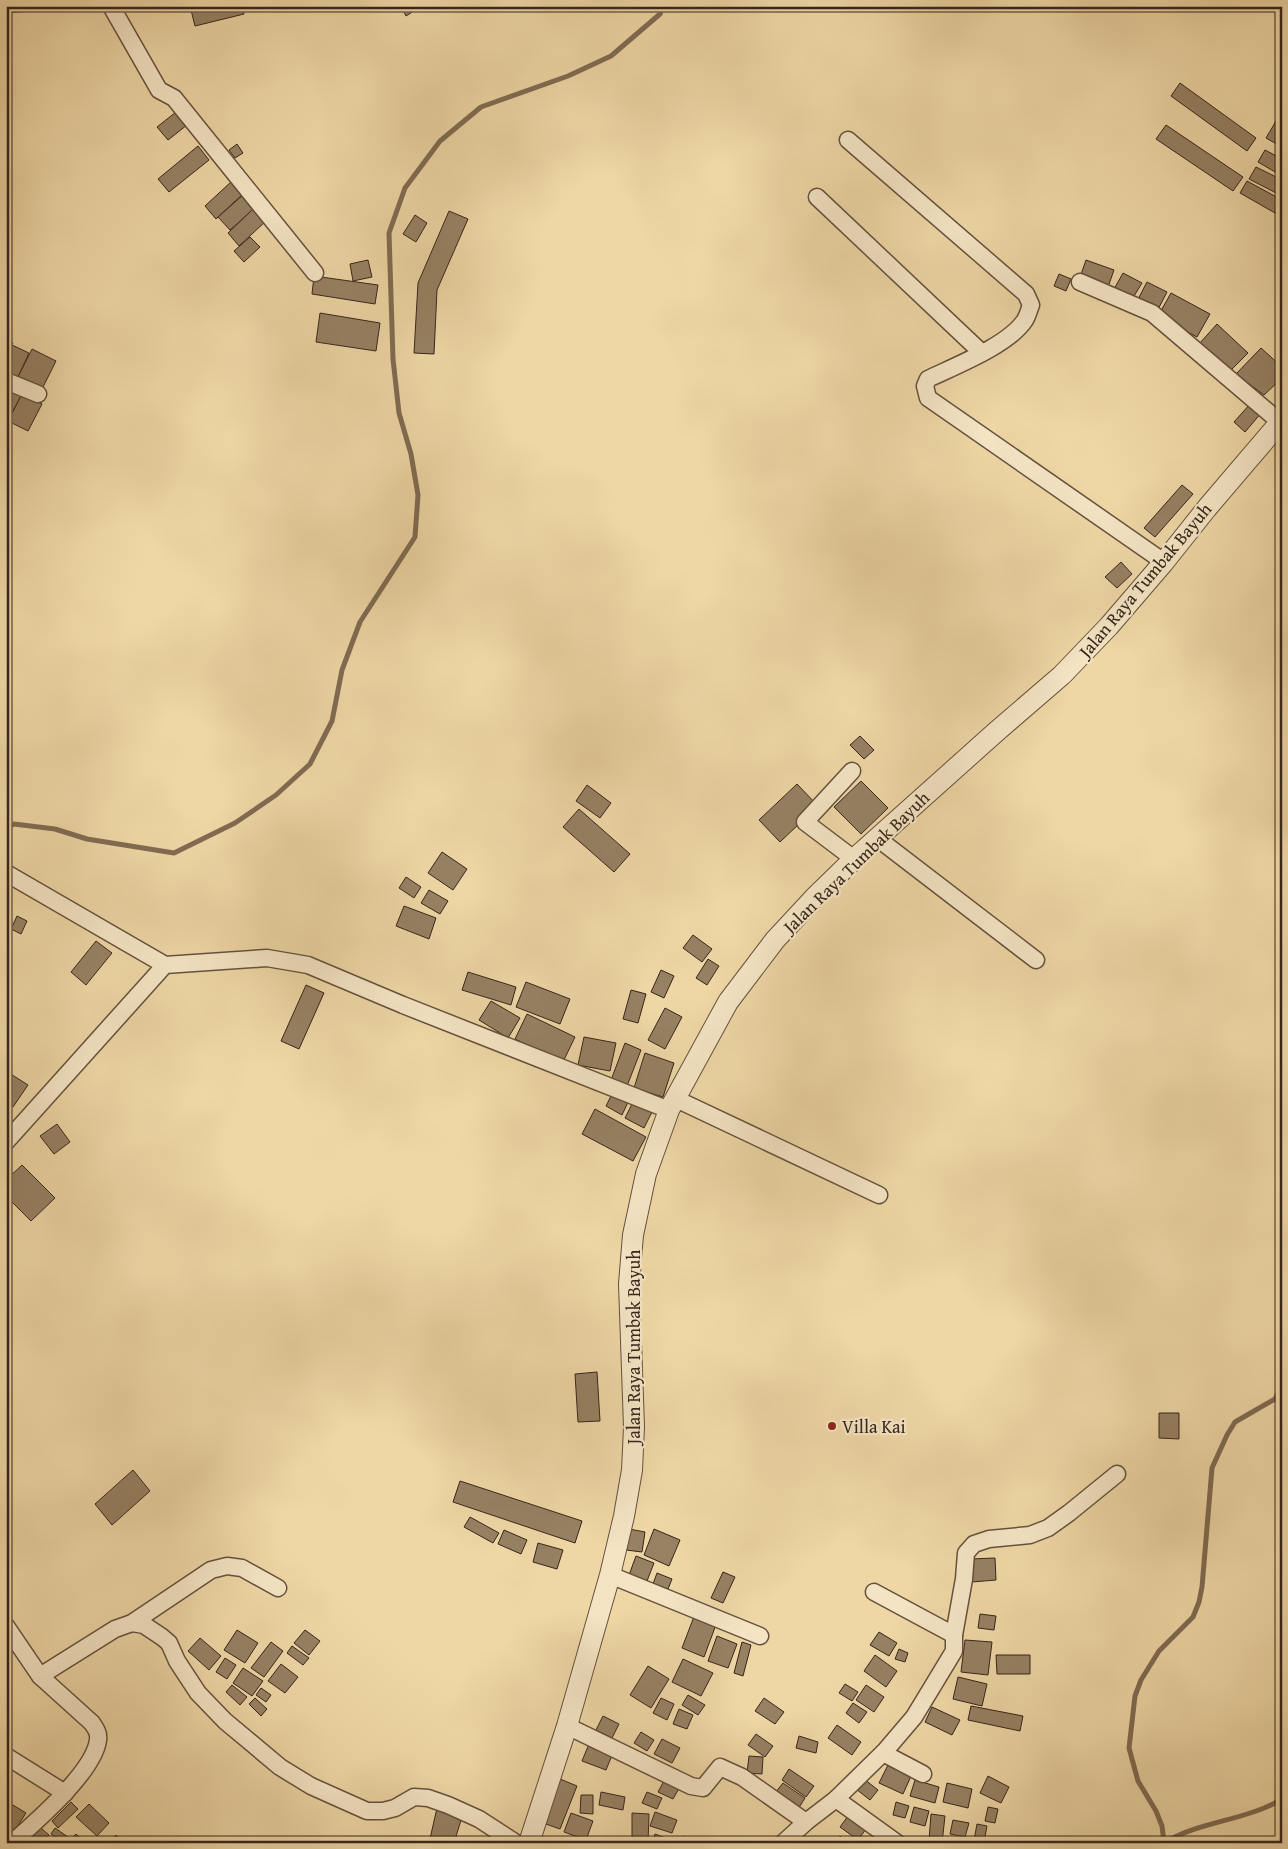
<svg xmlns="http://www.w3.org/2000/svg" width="1288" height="1849" font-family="'Gentium Book Plus',serif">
	<rect width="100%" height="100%" fill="#eed6a5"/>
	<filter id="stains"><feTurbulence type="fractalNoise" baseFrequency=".004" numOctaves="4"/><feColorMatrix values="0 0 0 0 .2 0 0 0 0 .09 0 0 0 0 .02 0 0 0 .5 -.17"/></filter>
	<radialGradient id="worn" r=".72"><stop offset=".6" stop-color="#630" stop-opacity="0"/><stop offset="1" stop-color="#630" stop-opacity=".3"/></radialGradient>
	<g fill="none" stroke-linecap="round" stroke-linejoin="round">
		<g stroke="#806b52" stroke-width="5">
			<path d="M6 828 14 824 55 829 87 839 174 853 235 823 276 795 310 764 332 721 342 670 360 622 415 537 418 495 411 454 399 413 393 359 389 233 405 188 440 141 481 107 568 76 611 56 660 14 663 6"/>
			<path d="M1164 1842 1162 1826 1156 1811 1138 1781 1129 1748 1135 1696 1141 1680 1159 1651 1193 1617 1199 1602 1202 1587 1212 1468 1227 1435 1235 1422 1275 1399 1282 1385"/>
			<path d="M1164 1843C1199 1821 1246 1821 1282 1799"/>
		</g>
	</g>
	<g fill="#968163" stroke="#37251c">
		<path d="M6 6H67V8L6 13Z"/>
		<path d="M132 6H153L133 11Z"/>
		<path d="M190 6H242L244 14 195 26Z"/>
		<path d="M401 6H422L406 16Z"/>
		<path d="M1180 83 1256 138 1247 151 1171 96Z"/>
		<path d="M1282 111V147L1266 138Z"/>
		<path d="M176 112 187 125 168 140 157 127Z"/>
		<path d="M1166 125 1243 177 1233 191 1156 139Z"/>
		<path d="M237 144 243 153 235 158 229 150Z"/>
		<path d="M198 146 209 160 169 192 158 179Z"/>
		<path d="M1265 150 1282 159V176L1258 162Z"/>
		<path d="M1256 167 1282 180V196L1249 179Z"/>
		<path d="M232 181 244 193 216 219 205 206Z"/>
		<path d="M1247 181 1282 200V217L1240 193Z"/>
		<path d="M243 195 255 208 230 230 218 217Z"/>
		<path d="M254 208 266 221 239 246 228 233Z"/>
		<path d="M449 211 468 219 437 290 434 354 414 353 418 283Z"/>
		<path d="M415 215 427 223 416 242 403 234Z"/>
		<path d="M250 237 260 247 244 262 234 251Z"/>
		<path d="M368 260 372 277 353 281 350 264Z"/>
		<path d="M1086 260 1114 270 1107 290 1079 280Z"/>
		<path d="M1123 273 1142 283 1131 301 1113 291Z"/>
		<path d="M1059 274 1071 279 1066 291 1054 286Z"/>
		<path d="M314 276 378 285 375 304 312 294Z"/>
		<path d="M1147 282 1167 292 1154 317 1134 307Z"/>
		<path d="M1171 293 1210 314 1197 337 1158 316Z"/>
		<path d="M320 313 380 323 376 351 316 342Z"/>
		<path d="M1217 324 1248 353 1229 372 1199 344Z"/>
		<path d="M6 340 13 343 6 356Z"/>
		<path d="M12 345 29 353 17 379 6 374V356Z"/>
		<path d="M1261 348 1282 367V378L1264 395 1236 374Z"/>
		<path d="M32 349 56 361 41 391 17 379Z"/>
		<path d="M6 384 23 392 6 424Z"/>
		<path d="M22 394 42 404 28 431 8 421Z"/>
		<path d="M1251 403 1262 412 1245 432 1234 422Z"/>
		<path d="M1182 485 1193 494 1155 537 1144 528Z"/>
		<path d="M1121 562 1132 574 1117 588 1105 577Z"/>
		<path d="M860 736 874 750 864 759 850 745Z"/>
		<path d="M861 781 888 808 861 834 834 807Z"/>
		<path d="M797 784 818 806 780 842 759 820Z"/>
		<path d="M587 785 611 803 600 818 576 801Z"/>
		<path d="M579 809 630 854 614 872 563 827Z"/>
		<path d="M442 852 467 869 453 890 428 873Z"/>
		<path d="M406 877 421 887 414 898 399 888Z"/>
		<path d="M429 890 448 901 440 914 421 903Z"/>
		<path d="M404 906 436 918 429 939 396 926Z"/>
		<path d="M17 916 27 921 21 934 11 929Z"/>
		<path d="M693 935 712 949 702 962 683 948Z"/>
		<path d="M96 941 112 953 86 985 71 972Z"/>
		<path d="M708 959 719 966 707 985 696 978Z"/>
		<path d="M661 970 674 976 664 998 651 992Z"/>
		<path d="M468 972 516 987 511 1005 462 990Z"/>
		<path d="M526 982 570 999 560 1024 516 1007Z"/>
		<path d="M306 985 324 993 299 1049 281 1041Z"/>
		<path d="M631 990 646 994 638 1023 623 1019Z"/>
		<path d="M491 1001 520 1018 508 1038 479 1020Z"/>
		<path d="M665 1008 682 1017 665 1049 648 1040Z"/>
		<path d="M527 1014 575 1037 563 1062 515 1039Z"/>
		<path d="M584 1037 616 1043 610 1071 578 1065Z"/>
		<path d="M625 1043 641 1050 627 1086 611 1080Z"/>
		<path d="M645 1053 674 1063 663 1097 634 1088Z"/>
		<path d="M6 1071 28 1085 13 1107 6 1102Z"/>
		<path d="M614 1090 630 1098 622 1115 606 1106Z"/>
		<path d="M633 1102 652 1112 644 1128 625 1118Z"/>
		<path d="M595 1109 646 1137 633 1161 582 1134Z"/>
		<path d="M57 1124 70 1142 54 1154 40 1136Z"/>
		<path d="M22 1165 55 1198 31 1221 6 1196V1180Z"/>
		<path d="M597 1372 600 1421 578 1422 575 1374Z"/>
		<path d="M1159 1413H1179V1439L1159 1438Z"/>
		<path d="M133 1470 150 1491 112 1525 95 1504Z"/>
		<path d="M460 1481 582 1521 575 1543 453 1502Z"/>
		<path d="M470 1517 499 1533 493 1543 464 1527Z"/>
		<path d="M629 1529 645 1532 642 1552 626 1550Z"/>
		<path d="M654 1529 680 1540 669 1566 644 1555Z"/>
		<path d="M504 1530 527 1540 521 1554 498 1544Z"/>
		<path d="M538 1543 563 1550 557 1569 533 1562Z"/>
		<path d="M636 1556 654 1563 647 1581 629 1575Z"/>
		<path d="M995 1558 996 1580 972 1582 970 1559Z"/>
		<path d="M723 1572 735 1577 723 1603 711 1598Z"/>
		<path d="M657 1573 672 1579 668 1589 653 1584Z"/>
		<path d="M695 1614 717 1622 704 1657 682 1648Z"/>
		<path d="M980 1614 996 1616 994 1630 978 1628Z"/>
		<path d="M237 1630 258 1643 245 1663 224 1650Z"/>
		<path d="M305 1630 320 1641 309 1655 294 1643Z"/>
		<path d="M879 1632 897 1643 889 1656 870 1645Z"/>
		<path d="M717 1636 737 1644 728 1668 708 1661Z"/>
		<path d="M200 1638 221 1656 209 1670 188 1651Z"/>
		<path d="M965 1640 992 1642 988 1675 961 1672Z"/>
		<path d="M271 1642 283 1651 264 1677 251 1668Z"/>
		<path d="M742 1642 751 1645 743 1676 734 1673Z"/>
		<path d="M292 1646 309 1658 303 1665 287 1653Z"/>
		<path d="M899 1649 908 1653 905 1662 895 1659Z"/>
		<path d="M875 1655 897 1671 886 1687 864 1671Z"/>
		<path d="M996 1655H1030V1674H997Z"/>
		<path d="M225 1658 236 1665 227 1679 216 1672Z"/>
		<path d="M683 1659 713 1673 701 1696 672 1682Z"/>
		<path d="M281 1664 298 1677 285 1693 268 1681Z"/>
		<path d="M648 1666 669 1679 651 1708 630 1695Z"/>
		<path d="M243 1668 263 1681 252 1696 233 1683Z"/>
		<path d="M958 1677 987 1684 982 1706 953 1699Z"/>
		<path d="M845 1684 858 1692 852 1701 839 1693Z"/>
		<path d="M232 1685 247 1697 240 1705 226 1692Z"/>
		<path d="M866 1685 884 1697 874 1712 856 1700Z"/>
		<path d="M261 1688 271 1695 266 1702 256 1695Z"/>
		<path d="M688 1695 705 1705 698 1715 682 1705Z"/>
		<path d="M255 1698 267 1709 261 1716 249 1704Z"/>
		<path d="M661 1698 674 1704 667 1720 653 1713Z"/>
		<path d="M764 1698 784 1712 775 1724 755 1711Z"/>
		<path d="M853 1703 867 1712 859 1723 846 1713Z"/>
		<path d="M971 1706 1023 1716 1020 1731 968 1720Z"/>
		<path d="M932 1707 960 1720 952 1735 925 1722Z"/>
		<path d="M679 1709 693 1715 687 1729 673 1724Z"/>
		<path d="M603 1716 619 1724 612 1738 596 1730Z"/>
		<path d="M837 1725 861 1742 852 1755 828 1738Z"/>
		<path d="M641 1732 654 1740 647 1751 634 1743Z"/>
		<path d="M756 1734 773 1746 765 1757 748 1745Z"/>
		<path d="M799 1736 818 1742 816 1753 796 1748Z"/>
		<path d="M662 1739 680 1748 672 1763 654 1754Z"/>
		<path d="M589 1744 613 1753 606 1770 582 1761Z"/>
		<path d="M749 1756 763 1757 762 1774 747 1773Z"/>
		<path d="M889 1763 912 1774 903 1794 879 1783Z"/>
		<path d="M789 1769 814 1786 806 1797 782 1780Z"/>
		<path d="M988 1776 1009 1787 1001 1803 980 1793Z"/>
		<path d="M666 1777 681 1785 673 1799 658 1792Z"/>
		<path d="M560 1779 577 1786 560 1829 543 1823Z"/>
		<path d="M864 1779 878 1790 870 1800 856 1789Z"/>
		<path d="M915 1780 939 1787 935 1803 910 1796Z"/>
		<path d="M783 1783 805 1798 798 1809 775 1793Z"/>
		<path d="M947 1783 972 1789 968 1808 943 1802Z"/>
		<path d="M601 1792 625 1797 623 1810 599 1805Z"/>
		<path d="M647 1792 662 1798 657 1809 642 1803Z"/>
		<path d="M581 1795H593V1814L580 1813Z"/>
		<path d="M71 1802 78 1809 58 1828 52 1821Z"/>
		<path d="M896 1802 909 1806 905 1818 893 1815Z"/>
		<path d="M89 1804 109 1823 97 1836 76 1817Z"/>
		<path d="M13 1805 26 1813 15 1830 6 1825V1816Z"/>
		<path d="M914 1807 929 1811 925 1826 910 1822Z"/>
		<path d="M988 1807 998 1809 995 1823 985 1821Z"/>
		<path d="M437 1808 462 1817 454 1843H429Z"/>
		<path d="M655 1812 677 1820 672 1833 650 1826Z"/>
		<path d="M571 1813 593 1821 586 1840 564 1832Z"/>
		<path d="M632 1813 649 1814 648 1843H632Z"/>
		<path d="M931 1814 945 1816 942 1843 929 1841Z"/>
		<path d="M848 1816 866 1829 858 1840 840 1827Z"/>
		<path d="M953 1820 969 1823 965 1837 950 1834Z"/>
		<path d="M35 1823 49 1835 41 1843 27 1832Z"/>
		<path d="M977 1824 987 1826 984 1842 974 1840Z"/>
		<path d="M55 1828 68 1837 64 1843 51 1834Z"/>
		<path d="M76 1834 86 1843H68Z"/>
		<path d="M655 1834 666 1838 664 1843H652Z"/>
		<path d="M116 1835 124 1843H108Z"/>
		<path d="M840 1836 849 1843H835Z"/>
		<path d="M686 1837 687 1843H671V1839Z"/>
	</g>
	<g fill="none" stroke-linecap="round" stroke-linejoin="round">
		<g stroke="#65513e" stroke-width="19">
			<g id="minor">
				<path d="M111 6 159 90 174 98 315 273"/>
				<path d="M848 140 1026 294 1031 305C1029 310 1028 315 1025 320 1009 345 955 366 928 379L925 386 928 398 1164 562"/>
				<path d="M817 197 982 353"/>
				<path d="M1080 282 1152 313 1280 422"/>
				<path d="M6 381 38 394"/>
				<path d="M852 771 805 822 854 859"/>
				<path d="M877 838 1036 960"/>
				<path d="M6 873 165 965"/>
				<path d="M676 1099 879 1195"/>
				<path d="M6 1142 165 965 267 958 308 965 403 1005 669 1110"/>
				<path d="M610 1575 760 1636"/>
				<path d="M874 1592 954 1635"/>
				<path d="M132 1623 144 1625 162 1637 169 1643 177 1661 198 1693 225 1721 280 1767 311 1786 367 1811H383L395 1808 414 1797 428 1798 448 1805 479 1819 516 1843"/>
				<path d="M6 1626 40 1676 92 1723C96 1729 99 1733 98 1740 94 1772 35 1822 12 1843"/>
				<path d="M40 1676 115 1629 132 1623 211 1570 227 1566 242 1568 278 1588"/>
				<path d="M567 1726 691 1786 703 1788 720 1767 742 1777 806 1822"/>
				<path d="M883 1753 923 1774"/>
				<path d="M6 1756 65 1793"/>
				<path d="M836 1799 897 1843"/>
				<path d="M783 1843 806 1822 836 1799 885 1751 914 1717 954 1651V1635L964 1579 966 1553 974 1544 989 1539 1030 1535 1048 1528 1069 1513 1117 1474"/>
			</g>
		</g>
		<g stroke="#65513e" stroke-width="22">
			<path id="tertiary" d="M529 1843 567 1726 610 1575 624 1516 632 1470 634 1427 629 1284 633 1235 646 1174 669 1110 728 1002 775 940 814 898 854 859 997 731 1062 675 1109 626 1164 562 1207 508 1282 420"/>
		</g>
		<use href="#minor" stroke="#f4e4c4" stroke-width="16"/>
		<use href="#tertiary" stroke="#f4e4c4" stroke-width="20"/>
	</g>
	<circle fill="#8f2418" stroke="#f4e4c4" stroke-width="2" cx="832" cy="1426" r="5"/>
	<g text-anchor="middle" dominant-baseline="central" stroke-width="4.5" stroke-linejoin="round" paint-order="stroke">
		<g font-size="18" fill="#37251c" stroke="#f4e4c4">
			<text transform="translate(1145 580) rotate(-50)">Jalan Raya Tumbak Bayuh</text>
			<text transform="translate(856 862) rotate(-44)">Jalan Raya Tumbak Bayuh</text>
			<text transform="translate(633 1347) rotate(-90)">Jalan Raya Tumbak Bayuh</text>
		</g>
		<g font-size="18" fill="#37251c" stroke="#f4e4c4" text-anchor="start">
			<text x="842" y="1426">Villa Kai</text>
		</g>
	</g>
	<rect width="1288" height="1849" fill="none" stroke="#eed6a5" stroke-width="25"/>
	<rect x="8" y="8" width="1273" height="1834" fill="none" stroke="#37251c" stroke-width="2.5"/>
	<rect x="12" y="12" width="1263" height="1824" fill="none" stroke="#37251c"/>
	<rect width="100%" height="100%" filter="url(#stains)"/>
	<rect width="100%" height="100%" fill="url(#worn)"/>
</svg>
